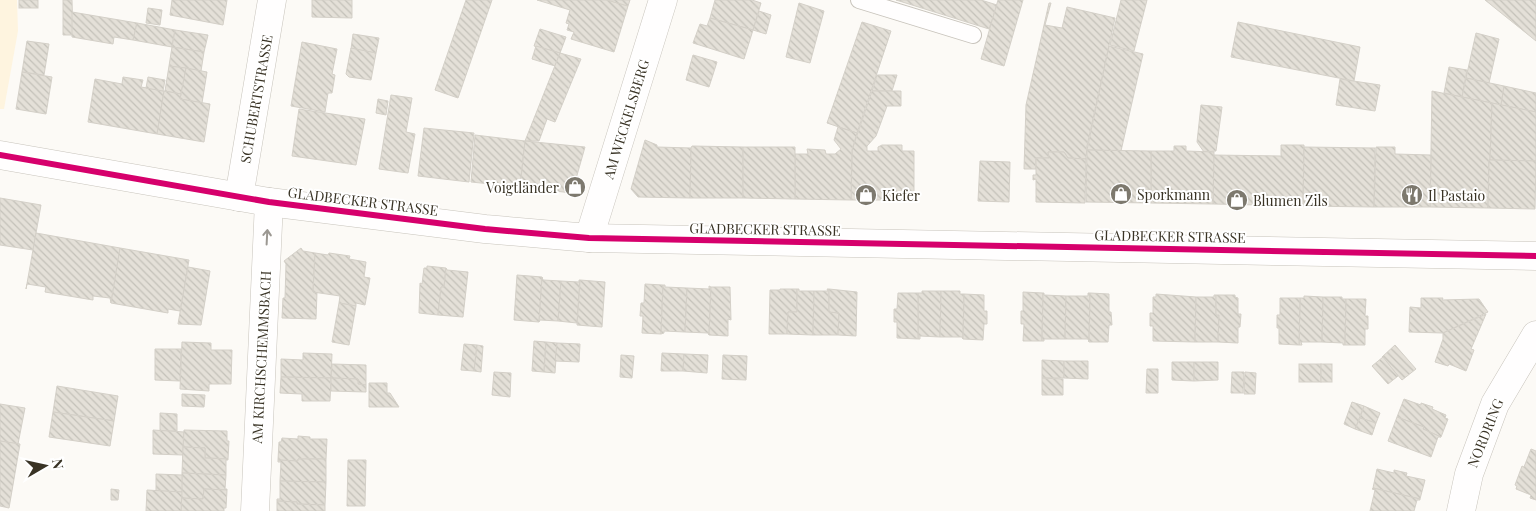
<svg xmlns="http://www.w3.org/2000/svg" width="1536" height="511" font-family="'Playfair Display',serif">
	<defs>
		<pattern id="building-back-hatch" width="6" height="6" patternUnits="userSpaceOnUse" patternTransform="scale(1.25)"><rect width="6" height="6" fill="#e4e0d8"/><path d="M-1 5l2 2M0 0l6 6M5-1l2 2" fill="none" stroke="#c4c1b9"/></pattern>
	</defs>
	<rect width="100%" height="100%" fill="#fcfaf6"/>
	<path fill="#fef4df" d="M0 0H17L18 31 4 109H0Z"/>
	<g fill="url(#building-back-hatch)" stroke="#d4d0c8">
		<rect x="19" y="0" width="19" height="8"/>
		<path d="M63 0H72L73 35H63Z"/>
		<path d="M172 0H227L223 25 170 15Z"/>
		<path d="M312 0H352V18L312 17Z"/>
		<path d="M466 0H492L458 98 435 90Z"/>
		<path d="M537 0H607L628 6 614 52 571 39 574 32 567 30 569 24 566 23 570 10Z"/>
		<path d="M607 0H630L628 6Z"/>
		<path d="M715 0H752L761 3 753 30 710 18Z"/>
		<path d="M896 0H981L997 5 989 29Z"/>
		<path d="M998 0H1023L1004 66 981 59Z"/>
		<path d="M1121 0H1147L1134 51 1110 45Z"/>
		<path d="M1485 0H1536V41Z"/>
		<path d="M799 3 824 11 810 63 786 57Z"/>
		<path d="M1049 3H1051L1045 25 1062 28 1067 7 1115 18 1087 146 1086 159 1068 158 1064 152H1048L1049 158H1036V169H1024L1026 105Z"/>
		<path d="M148 8 162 10 160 25 146 23Z"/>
		<path d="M759 11 771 15 766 34 753 30Z"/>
		<path d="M72 12 137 23 133 40 114 37 113 44 72 37Z"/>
		<path d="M710 18 753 30 744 59 693 43 700 24 707 26Z"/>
		<path d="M862 22 891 31 857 133 827 123Z"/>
		<path d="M1238 22 1360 47 1354 81 1231 57Z"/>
		<path d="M137 23 175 30 172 47 133 40Z"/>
		<path d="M540 29 566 37 560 53 534 46Z"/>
		<path d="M175 30 208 35 204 52 172 47Z"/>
		<path d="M1476 33 1499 39 1489 83 1466 78Z"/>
		<path d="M353 34 379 38 376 53 351 49Z"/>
		<path d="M27 41 49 44 44 75 22 72Z"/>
		<path d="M302 42 337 49 332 74 335 75 332 93H328L325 112 291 106Z"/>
		<path d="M536 46 560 53 555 66 532 59Z"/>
		<path d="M1109 46 1143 54 1121 151 1087 150Z"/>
		<path d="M172 47 204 52 201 71 169 66Z"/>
		<path d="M351 48 376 53 371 80 349 77 346 74Z"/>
		<path d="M560 53 581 59 555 122 547 119 539 141H525Z"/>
		<path d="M693 55 717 62 709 87 686 80Z"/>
		<path d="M169 66 186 68 181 94 165 91Z"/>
		<path d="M1449 67 1467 70 1462 97 1444 93Z"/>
		<path d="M186 68 207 72 202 103 180 99Z"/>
		<path d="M22 72 52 77 46 114 16 109Z"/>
		<path d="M877 75H897L892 91H872Z"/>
		<path d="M123 77 143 80 141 87 164 91 157 134 88 122 95 79 122 84Z"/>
		<path d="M148 77 165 80 163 91 146 88Z"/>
		<path d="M1466 78 1504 86 1501 105 1462 97Z"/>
		<path d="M1340 79 1380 85 1375 111 1336 105Z"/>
		<path d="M1504 86 1536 93V112L1501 105Z"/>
		<path d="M164 91 181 94 180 99 210 104 204 142 157 134Z"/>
		<path d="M872 91 887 106 876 136 867 146V151H878V147L882 145H902V151H914V200H851L852 150Z"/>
		<path d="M872 91H901V106H887Z"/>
		<path d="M1432 91 1492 103 1490 160H1489L1488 208 1430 207Z"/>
		<path d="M391 95 412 98 406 132 415 134 408 173 379 169Z"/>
		<path d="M378 99 388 101 386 115 376 113Z"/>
		<path d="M1492 103 1536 112V161L1490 160Z"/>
		<path d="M1201 105 1222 107 1216 151 1204 152 1197 142Z"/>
		<path d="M299 109 365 119 356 165 292 156Z"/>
		<path d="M838 127 857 133 852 150 851 200 795 199V154H808L807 149 825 150 826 154H835L841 149 834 140Z"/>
		<path d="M424 128 474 133 469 182 418 176Z"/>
		<path d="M475 135 525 141 520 187 471 182Z"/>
		<path d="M645 140 657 145V147L691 148 690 198 638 197 631 189Z"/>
		<path d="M525 141 585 147 572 193 520 187Z"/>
		<path d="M1281 145H1304L1303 206 1213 204V155L1281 156Z"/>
		<path d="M692 146 743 147V198H690L691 148Z"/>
		<path d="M1174 146H1186V151L1214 152 1213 204 1151 203V151H1174Z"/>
		<path d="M743 147H795V199L743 198Z"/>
		<path d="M1304 147 1375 148 1374 207 1303 206Z"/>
		<path d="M1376 147H1395V154L1431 155 1430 207H1374Z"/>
		<path d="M1087 150 1151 151V203L1086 202Z"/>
		<path d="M1048 152H1064L1068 158 1086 159 1085 203 1036 202V179L1033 180V175H1036V158H1049Z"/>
		<path d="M1489 160 1536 161 1535 209 1488 208Z"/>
		<path d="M980 161 1010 162 1009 202 978 201Z"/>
		<path d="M0 198 41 205 33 250 0 245Z"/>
		<path d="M36 233 120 248 111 303 110 298 93 296V300L45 292 46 287 27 284 26 289Z"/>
		<path d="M120 248 189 260 180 311 168 309V313L111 303Z"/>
		<path d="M301 248 303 251 315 253 313 292H317L316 319 282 318 283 298H285L286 264 284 261Z"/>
		<path d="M315 253 328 255 329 253 350 256 349 259 366 262 364 277 370 278 365 305 356 303V306L339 303 340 296 313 292Z"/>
		<path d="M427 266 446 268 444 287H441L438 315 419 313 420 283 422 284 424 268H427Z"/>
		<path d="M188 267 210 271 201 325 178 324Z"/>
		<path d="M446 268 447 270 468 272 463 317 438 315 441 287H444Z"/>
		<path d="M517 275 542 277 539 322 514 320Z"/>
		<path d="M542 277 543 280 561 281 558 321 540 320 539 322Z"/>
		<path d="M579 280H580L577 323 558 321 561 281 579 282Z"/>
		<path d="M580 280 605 282 602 327 577 325Z"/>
		<path d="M645 284 663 285 661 334 642 333 643 316H640L641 303H644Z"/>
		<path d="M663 285H665V287L687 288 685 332 664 331V333L661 334Z"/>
		<path d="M709 286 711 287 709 335 708 333 685 332 687 288 709 289Z"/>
		<path d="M711 287H730L731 320 728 319V336L709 335Z"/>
		<path d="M780 289H797V312H788L787 334H769L770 290H780Z"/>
		<path d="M797 289H799V291H814L813 335 787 334 788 312H797Z"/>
		<path d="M827 289H829V312L839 313 838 335H813L814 291H828Z"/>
		<path d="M829 289 857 292 856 336 838 335 839 313 829 312Z"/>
		<path d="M922 291H941L940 337 920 336V339H918V293H922Z"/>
		<path d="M941 291H960V294H964L963 339 962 337H940Z"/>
		<path d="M1023 292 1043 293 1042 341H1023L1024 324H1021V311H1023Z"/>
		<path d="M898 293H918V339L897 338V322H894V309H897Z"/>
		<path d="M1043 293H1044V295L1066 296 1065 339H1044V341H1042Z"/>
		<path d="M1088 293H1090L1089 342 1088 339H1065L1066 296H1088Z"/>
		<path d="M1090 293 1109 294V312H1111L1112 325H1109L1108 342H1089Z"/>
		<path d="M964 294 984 295V311H987V324H984L983 340 963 339Z"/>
		<path d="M1156 294 1196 297 1195 342 1153 341V326H1150V313H1153V297H1156Z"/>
		<path d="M1214 295H1216V315H1219L1218 342H1195L1196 297H1214Z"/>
		<path d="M1216 295H1235V297L1238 298V314H1241L1240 327H1238V343L1218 342 1219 315H1216Z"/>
		<path d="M1304 296 1323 297 1322 342H1301L1302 345H1299L1300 298H1304Z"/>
		<path d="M1323 297H1342V299H1346L1345 345H1343V343L1322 342Z"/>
		<path d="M1280 298H1300L1299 345 1279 344V328H1277V315H1280Z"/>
		<path d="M1421 298H1443L1442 300 1479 299 1488 312 1443 333 1409 332 1410 307 1421 308Z"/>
		<path d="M1346 299H1366L1365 316H1368V329H1365V345H1345Z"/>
		<path d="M339 303 356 306 349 345 332 342Z"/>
		<path d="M1486 314 1471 349 1474 350 1466 371 1449 364 1448 366 1435 362 1443 339V333Z"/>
		<path d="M534 341 546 342 544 372 532 371Z"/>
		<path d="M182 342 211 343V350H232L231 384H209V391L180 389Z"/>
		<path d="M546 342 557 343 555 373 544 372Z"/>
		<path d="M557 343 580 344 579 362 555 361Z"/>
		<path d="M464 344 477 345 474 371 461 370Z"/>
		<path d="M477 345 483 346 481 372 474 371Z"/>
		<path d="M1395 345 1416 369 1402 380 1382 357Z"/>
		<path d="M155 349H181L180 381 155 380Z"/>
		<path d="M303 353 332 354 331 378 281 377V359L303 360Z"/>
		<path d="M662 353 684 354 683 371H661Z"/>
		<path d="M684 354 708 355 707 373 683 371Z"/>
		<path d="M621 355 634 356 632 378 620 377Z"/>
		<path d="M723 355 747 356 746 380 722 379Z"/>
		<path d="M1383 357 1398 376 1388 384 1372 366Z"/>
		<path d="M1042 360 1064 361V378H1042Z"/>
		<path d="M1064 361H1088V379L1064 378Z"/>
		<path d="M1172 362H1194V381L1172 380Z"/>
		<path d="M1194 362H1218V380L1194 381Z"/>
		<path d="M332 364 366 365V385L358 384V379L331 378Z"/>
		<rect x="1299" y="364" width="22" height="18"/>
		<rect x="1321" y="364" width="11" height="18"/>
		<path d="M1147 369H1158V393H1146Z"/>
		<path d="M494 372 511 373 510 397 492 395Z"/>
		<path d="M1232 372H1244L1243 393H1231Z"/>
		<path d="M1245 372 1256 373 1255 394H1244Z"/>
		<path d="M281 377 331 378 330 401H302V394L280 393Z"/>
		<path d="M331 378 358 379V384L366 385V392L331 391Z"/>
		<path d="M1042 378 1063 379V395H1042Z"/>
		<path d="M369 383H387V393H390L399 407H369Z"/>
		<path d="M57 386 118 396 114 421 53 412Z"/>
		<path d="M182 394 205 395 204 407 182 406Z"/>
		<path d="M1404 399 1421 405V403L1433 407 1432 409 1446 415 1445 418 1448 419 1441 437 1423 429 1424 427 1397 417Z"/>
		<path d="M1352 402 1364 406 1355 429 1344 424Z"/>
		<path d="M0 404 25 408 18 444 0 441Z"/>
		<path d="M1364 406 1380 413 1376 423 1360 418Z"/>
		<path d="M53 412 114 421 110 446 49 437Z"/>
		<path d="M160 413 177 414V431H160Z"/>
		<path d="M1397 417 1424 427 1423 429 1441 437H1438L1431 457 1388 441Z"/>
		<path d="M1360 418 1376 423 1372 435 1355 429Z"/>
		<path d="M153 430 184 432 183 455 153 454Z"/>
		<path d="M184 430 227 431V441H229L228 459 205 458V448L183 447Z"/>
		<path d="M298 436 310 437V439H327L326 459H298V461L278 460 279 442H281L282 438 298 439Z"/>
		<path d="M0 441 20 444 9 508 0 506Z"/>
		<path d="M183 447 205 448V458L228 459V460H226V475L182 473Z"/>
		<path d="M1531 449 1536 451V500L1530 498 1531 495 1516 489 1517 486 1515 485 1522 466 1524 467Z"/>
		<path d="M298 459H326V482L280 481 281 462H278V460L298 461Z"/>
		<path d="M348 460H366L365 506H347Z"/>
		<path d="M1377 469 1394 473V470L1407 473 1406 476 1425 480 1420 499 1373 488Z"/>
		<path d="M182 473 226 475 225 489H227V490L204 489 203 499 181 498Z"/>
		<path d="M156 474 182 475V492L156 491Z"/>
		<path d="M280 481 326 482 325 505 297 504V502L277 501V499H280Z"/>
		<path d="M1373 488 1420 499V500H1417L1414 511H1370L1375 490 1372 489Z"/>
		<path d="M111 489 119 490 118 500H111Z"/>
		<path d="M204 489 227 490 226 508H224V511H181V498L203 499Z"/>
		<path d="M147 490 182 492 181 511H146Z"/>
		<path d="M277 501 297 502V504L325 505V511H277Z"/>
	</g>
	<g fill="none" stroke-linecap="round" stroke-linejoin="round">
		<g stroke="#c8c4bc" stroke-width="18">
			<path id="service" d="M859 0 973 35"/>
		</g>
		<g stroke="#c8c4bc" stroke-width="29">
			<g id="minor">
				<path d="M239 197 272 0"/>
				<path d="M589 238 663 0"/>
				<path d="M255 511 269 202"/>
			</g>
		</g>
		<g stroke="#c8c4bc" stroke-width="29">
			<path id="tertiary" d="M1461 511 1469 474 1495 404 1536 335"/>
		</g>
		<g stroke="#c8c4bc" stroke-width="29">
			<path id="secondary" d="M0 155 269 202 485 229 589 238 1536 256"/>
		</g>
		<use href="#service" stroke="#fffefe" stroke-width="16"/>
		<use href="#minor" stroke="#fffefe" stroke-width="28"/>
		<use href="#tertiary" stroke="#fffefe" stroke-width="28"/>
		<use href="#secondary" stroke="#fffefe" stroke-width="28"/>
		<g stroke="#fff" stroke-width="9">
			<path id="cycleway" d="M0 155 269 202 485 229 589 238 1536 256"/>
		</g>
		<use href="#cycleway" stroke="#d6006c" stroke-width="6"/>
	</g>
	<defs><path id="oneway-shaft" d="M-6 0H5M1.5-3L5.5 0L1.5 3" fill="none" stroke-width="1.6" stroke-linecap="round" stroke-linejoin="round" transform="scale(1.25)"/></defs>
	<use stroke="#9c9892" href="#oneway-shaft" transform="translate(267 237) rotate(-87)"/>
	<defs>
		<g id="shop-disc" transform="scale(1.125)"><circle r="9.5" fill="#7d796e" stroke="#fff"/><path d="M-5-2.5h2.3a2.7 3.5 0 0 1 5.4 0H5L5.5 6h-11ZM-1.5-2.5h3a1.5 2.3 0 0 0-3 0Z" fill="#fff"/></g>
		<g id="restaurant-disc" transform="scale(1.125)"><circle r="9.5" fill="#7d796e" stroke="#fff"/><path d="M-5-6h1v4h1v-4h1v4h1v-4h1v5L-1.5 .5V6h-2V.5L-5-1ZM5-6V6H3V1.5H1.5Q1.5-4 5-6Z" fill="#fff"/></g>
	</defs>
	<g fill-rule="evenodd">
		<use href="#shop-disc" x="575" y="187"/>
		<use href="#shop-disc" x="1121" y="194"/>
		<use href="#shop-disc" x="866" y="195"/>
		<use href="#restaurant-disc" x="1412" y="195"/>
		<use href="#shop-disc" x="1237" y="200"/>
	</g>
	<g text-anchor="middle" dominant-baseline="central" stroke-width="4" stroke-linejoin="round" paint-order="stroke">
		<g font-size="14" fill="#393325" stroke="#fff">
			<text transform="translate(256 99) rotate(-80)">SCHUBERTSTRASSE</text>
			<text transform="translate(626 119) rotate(-73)">AM WECKELSBERG</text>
			<text transform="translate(363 201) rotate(7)">GLADBECKER STRASSE</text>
			<text transform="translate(765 229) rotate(1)">GLADBECKER STRASSE</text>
			<text transform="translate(1170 236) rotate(1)">GLADBECKER STRASSE</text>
			<text transform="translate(261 357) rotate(-87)">AM KIRCHSCHEMMSBACH</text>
			<text transform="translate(1485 433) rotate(-68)">NORDRING</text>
		</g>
		<g font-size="14" fill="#393325" stroke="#fff" text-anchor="start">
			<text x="559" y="187" text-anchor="end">Voigtländer</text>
			<text x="1137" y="194">Sporkmann</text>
			<text x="882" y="195">Kiefer</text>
			<text x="1428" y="195">Il Pastaio</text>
			<text x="1253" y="200">Blumen Zils</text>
		</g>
	</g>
	<g transform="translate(45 466) rotate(81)" stroke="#ffffff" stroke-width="4" paint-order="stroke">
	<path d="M0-4L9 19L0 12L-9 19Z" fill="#393325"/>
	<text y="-8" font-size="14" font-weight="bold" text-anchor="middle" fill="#393325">N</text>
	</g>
</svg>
